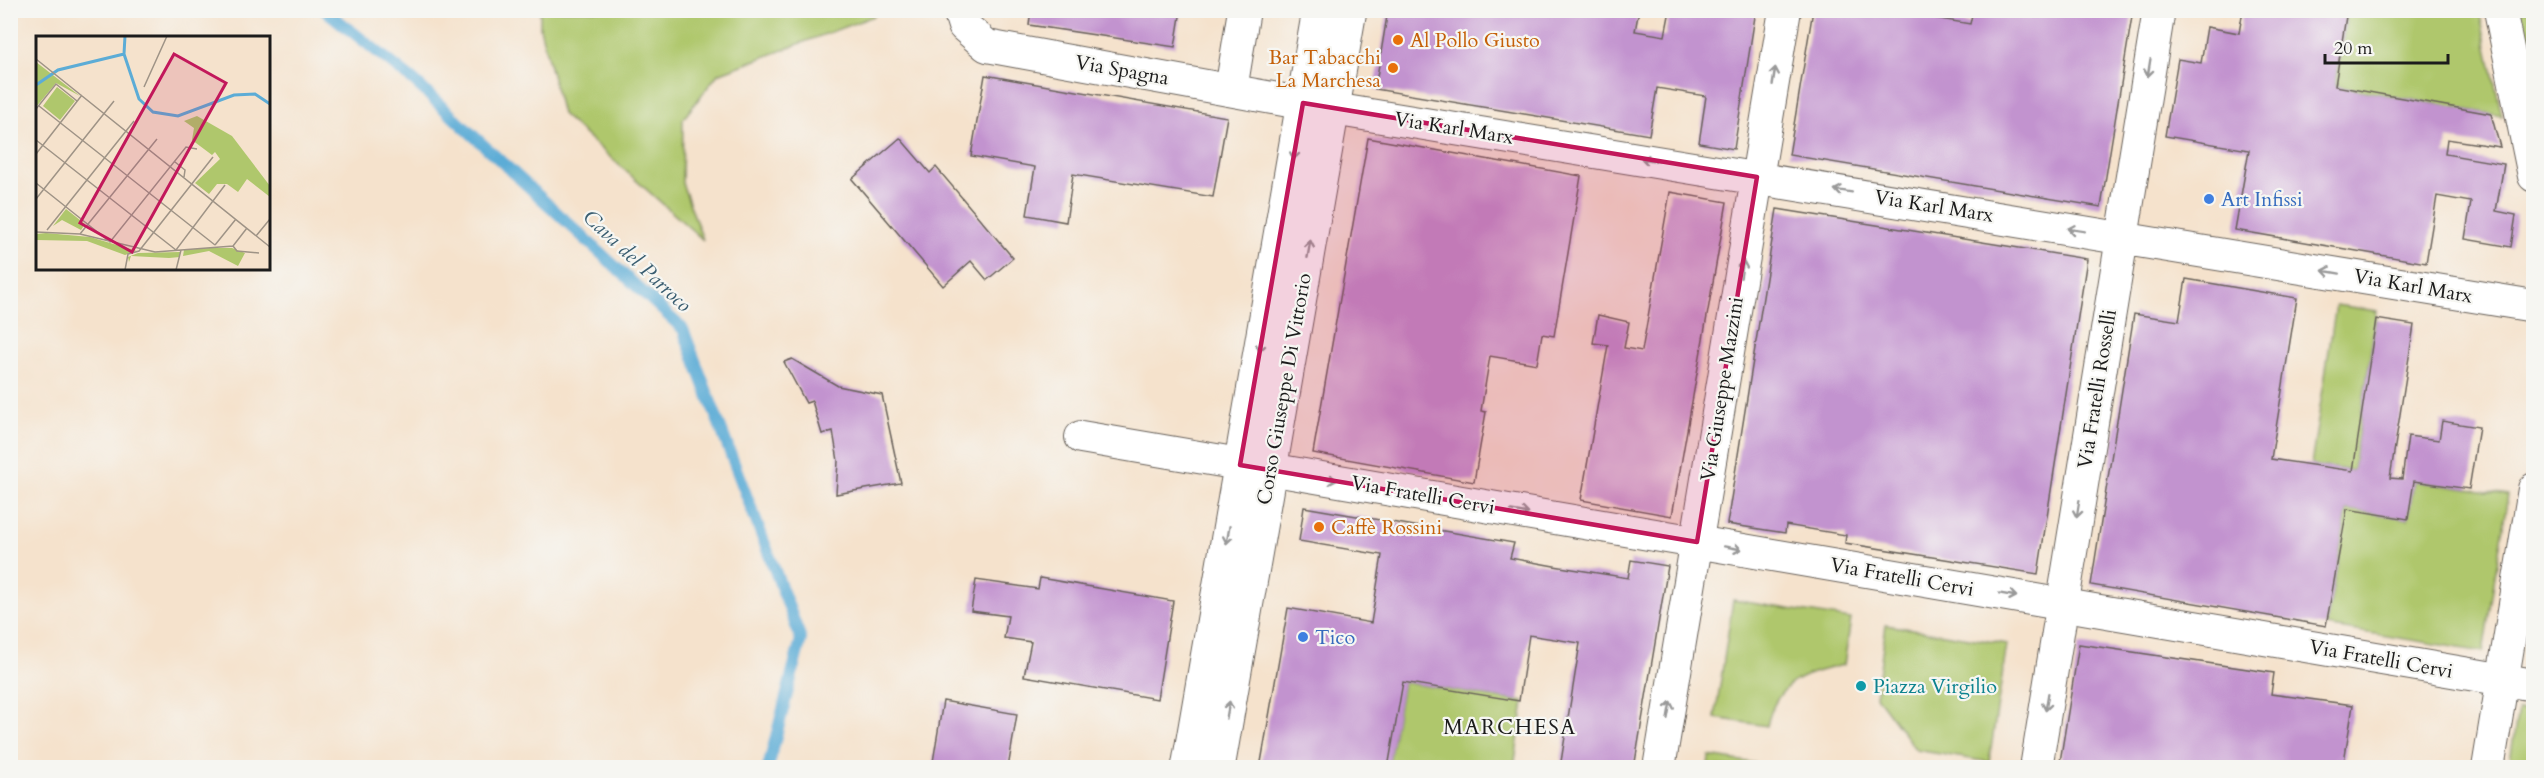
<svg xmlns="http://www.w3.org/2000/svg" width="2544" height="778" font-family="Cardo,serif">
	<rect width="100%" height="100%" fill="#f6f6f2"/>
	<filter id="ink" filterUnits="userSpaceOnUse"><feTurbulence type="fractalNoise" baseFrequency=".0167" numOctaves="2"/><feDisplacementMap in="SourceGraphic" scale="12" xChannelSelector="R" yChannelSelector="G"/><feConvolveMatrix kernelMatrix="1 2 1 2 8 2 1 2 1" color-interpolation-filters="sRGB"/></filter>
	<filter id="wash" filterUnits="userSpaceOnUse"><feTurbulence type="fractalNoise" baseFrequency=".008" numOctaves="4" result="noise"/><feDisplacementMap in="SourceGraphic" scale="24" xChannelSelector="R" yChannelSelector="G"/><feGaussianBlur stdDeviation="1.35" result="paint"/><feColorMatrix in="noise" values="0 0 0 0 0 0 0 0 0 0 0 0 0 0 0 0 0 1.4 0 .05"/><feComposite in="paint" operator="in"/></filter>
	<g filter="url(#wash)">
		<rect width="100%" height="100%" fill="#f5e2cc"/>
		<g fill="#afc76c" stroke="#667244" stroke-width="1.5">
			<path d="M540 11V10L875 11 874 16 718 74 683 119 682 183 703 240 562 114 540 28Z"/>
			<path d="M2347 11H2479L2502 116 2335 86Z"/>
			<path d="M2517 11H2533V92Z"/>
			<path d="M2336 305 2377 311 2353 471 2311 465Z"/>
			<path d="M2414 481 2508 495 2483 652 2326 626 2347 509 2408 519Z"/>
			<path d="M1733 600 1851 619 1844 665C1804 673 1776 682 1767 726L1715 718Z"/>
			<path d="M1886 625 2007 644 1989 762 1916 750 1876 696Z"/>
			<path d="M1403 682 1524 702 1514 767 1388 768Z"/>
			<path d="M2518 710 2533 712V767H2509Z"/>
			<path d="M1709 756 1778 767H1708Z"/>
		</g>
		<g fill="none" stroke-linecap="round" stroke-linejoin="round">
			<path stroke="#5cacd6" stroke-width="12" d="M325 10 414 81 683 329 801 639 768 768"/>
		</g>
		<g id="blocks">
			<g fill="#c293cf">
				<path d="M1031 10H1181L1175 47 1029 25Z"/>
				<path d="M1388 10H1639L1635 31 1665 36 1670 10H1756L1734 149 1699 143 1706 96 1657 88 1649 135 1375 89Z"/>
				<path d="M1813 10H1886L1970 24 1973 10H2133L2101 207 1789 155Z"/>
				<path d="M2243 10H2347L2335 86 2491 114 2500 147 2447 139 2445 154 2504 164 2496 211 2516 215 2511 247 2465 239 2471 202 2437 196 2426 263 2235 230 2249 150 2165 136 2178 59 2201 63 2207 27 2239 33Z"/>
				<path d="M985 75 1227 117 1213 197 1073 174 1066 222 1027 215 1035 167 971 156Z"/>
				<path d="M900 138 930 173 936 167 1013 258 987 280 971 261 943 286 852 179Z"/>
				<path d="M1368 138 1581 176 1554 336 1542 334 1537 364 1490 356 1481 411 1486 412 1474 482 1313 453Z"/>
				<path d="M1670 192 1727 202 1672 516 1581 500 1608 345 1593 343 1598 315 1629 322 1624 348 1642 351Z"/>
				<path d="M1777 209 2087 259 2038 574 1845 543 1846 535 1786 525 1785 533 1727 524Z"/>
				<path d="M2186 279 2297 298 2271 459 2353 471 2376 319 2414 325 2390 478 2402 479 2408 436 2439 440 2442 421 2479 427 2469 489 2414 481 2408 519 2347 509 2326 626 2091 585 2134 314 2179 321Z"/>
				<path d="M792 359 838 386 882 395 901 483 836 494 838 461 833 431 822 434 812 401 806 403 784 362Z"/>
				<path d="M1304 507 1514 543 1510 558 1554 566 1628 578 1631 560 1668 566 1634 768H1560L1580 643 1529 635 1519 701 1403 682 1388 768H1260L1288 608 1371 623 1382 555 1299 541Z"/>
				<path d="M1040 578 1173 601 1157 699 1024 676 1031 642 1004 638 1008 616 971 611 976 580 1038 589Z"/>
				<path d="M2079 644 2274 673 2271 694 2353 705 2343 768H2059Z"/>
				<path d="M943 701 1017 714 1008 768H932Z"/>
			</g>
		</g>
	</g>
	<g filter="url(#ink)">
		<use href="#blocks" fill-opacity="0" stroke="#68615a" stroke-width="1.5"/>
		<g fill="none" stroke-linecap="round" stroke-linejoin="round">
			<g stroke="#68615a" stroke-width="34">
				<g id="street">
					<path d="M959 10 964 26 987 46 1333 109 2534 306"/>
					<path d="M2500 10 2534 176"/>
					<path d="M1231 90 1244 10"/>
					<path d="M1081 437 2534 685"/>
					<path d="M1659 768 1785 10"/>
					<path d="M2036 768 2159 10"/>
					<path d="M2488 768 2534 489"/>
				</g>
			</g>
			<g stroke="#68615a" stroke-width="35">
				<g id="secondary">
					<path d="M1188 768 1319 10"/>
					<path d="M1218 768 1350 10"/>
				</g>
			</g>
			<use href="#street" stroke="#fff" stroke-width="32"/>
			<use href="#secondary" stroke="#fff" stroke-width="33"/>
		</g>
		<defs><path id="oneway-shaft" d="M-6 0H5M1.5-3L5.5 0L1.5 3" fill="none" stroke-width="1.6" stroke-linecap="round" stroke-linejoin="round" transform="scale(1.5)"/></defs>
		<g stroke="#999">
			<use href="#oneway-shaft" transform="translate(2149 68) rotate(99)"/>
			<use href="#oneway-shaft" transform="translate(1774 76) rotate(-81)"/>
			<use href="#oneway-shaft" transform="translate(1295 151) rotate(100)"/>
			<use href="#oneway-shaft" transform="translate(1650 160) rotate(-171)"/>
			<use href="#oneway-shaft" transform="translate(1843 191) rotate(-171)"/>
			<use href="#oneway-shaft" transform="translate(2076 230) rotate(-171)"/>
			<use href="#oneway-shaft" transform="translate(1309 249) rotate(-80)"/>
			<use href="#oneway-shaft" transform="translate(1742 269) rotate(-81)"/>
			<use href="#oneway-shaft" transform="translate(2331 272) rotate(-170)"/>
			<use href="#oneway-shaft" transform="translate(1261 343) rotate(100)"/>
			<use href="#oneway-shaft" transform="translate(1328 479) rotate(10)"/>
			<use href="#oneway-shaft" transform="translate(2078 509) rotate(99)"/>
			<use href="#oneway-shaft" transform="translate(1520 512) rotate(10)"/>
			<use href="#oneway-shaft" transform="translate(1228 535) rotate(100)"/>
			<use href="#oneway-shaft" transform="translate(1733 548) rotate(10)"/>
			<use href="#oneway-shaft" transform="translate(2008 595) rotate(10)"/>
			<use href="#oneway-shaft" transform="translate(2047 702) rotate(99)"/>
			<use href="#oneway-shaft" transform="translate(1228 710) rotate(-80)"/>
			<use href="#oneway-shaft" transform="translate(1669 710) rotate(-80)"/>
		</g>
	</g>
	<path fill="#c2185b" fill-opacity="0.2" stroke="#c2185b" stroke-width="4.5" stroke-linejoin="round" d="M1303 103 1757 177 1697 542 1240 465Z"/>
	<g fill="#e8710a" stroke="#f6f6f2" stroke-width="2">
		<circle cx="1398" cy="40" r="6"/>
		<circle cx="1393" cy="68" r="6"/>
		<circle cx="1319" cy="527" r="6"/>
	</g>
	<g fill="#3f7fe0" stroke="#f6f6f2" stroke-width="2">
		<circle cx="2209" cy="199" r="6"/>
		<circle cx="1303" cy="637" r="6"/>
	</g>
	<circle fill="#0f9aa8" stroke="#f6f6f2" stroke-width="2" cx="1861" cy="686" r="6"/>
	<g text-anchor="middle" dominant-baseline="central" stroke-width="4.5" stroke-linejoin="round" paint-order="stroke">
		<g font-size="20" fill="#c56008" stroke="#f6f6f2" text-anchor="start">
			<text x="1410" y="40">Al Pollo Giusto</text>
			<text x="1381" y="57" text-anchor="end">Bar Tabacchi<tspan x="1381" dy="23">La Marchesa</tspan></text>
			<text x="1331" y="527">Caffè Rossini</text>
		</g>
		<g font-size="20" fill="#1c1c1c" stroke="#f6f6f2">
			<text transform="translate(1122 70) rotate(10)">Via Spagna</text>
			<text transform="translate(1454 128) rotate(9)">Via Karl Marx</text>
			<text transform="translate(1934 206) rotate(9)">Via Karl Marx</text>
			<text transform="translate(2413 286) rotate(10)">Via Karl Marx</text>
			<text transform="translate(1284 389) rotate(-80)">Corso Giuseppe Di Vittorio</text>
			<text transform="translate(1722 389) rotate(-81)">Via Giuseppe Mazzini</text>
			<text transform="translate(2097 389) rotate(-81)">Via Fratelli Rosselli</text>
			<text transform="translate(1423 495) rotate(10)">Via Fratelli Cervi</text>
			<text transform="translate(1902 577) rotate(10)">Via Fratelli Cervi</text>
			<text transform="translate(2381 659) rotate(10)">Via Fratelli Cervi</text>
		</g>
		<g font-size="20" fill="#366cbe" stroke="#f6f6f2" text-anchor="start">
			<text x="2221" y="199">Art Infissi</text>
			<text x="1315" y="637">Tico</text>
		</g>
		<g font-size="20" fill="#0d838f" stroke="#f6f6f2" text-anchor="start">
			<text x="1873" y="686">Piazza Virgilio</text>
		</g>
		<g font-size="21" font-style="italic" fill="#395d70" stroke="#f6f6f2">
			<text transform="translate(637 261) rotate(43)">Cava del Parroco</text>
		</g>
		<g font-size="21" letter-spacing="1.5" fill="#1c1c1c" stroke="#f6f6f2">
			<text x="1510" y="727">MARCHESA</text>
		</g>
	</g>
	<g transform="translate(36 36)">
		<rect width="234" height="234" fill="#f5e2cc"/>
		<path d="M0 26 44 60 20 47 0 71ZM21 51 39 65 24 84 7 70ZM161 80 196 100 234 150V161L211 143 202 156 191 148H181L173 158 159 147 184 123 179 116 176 119 156 104 158 92 148 85ZM30 173 49 188 45 194 26 184 17 190ZM10 197 54 201 101 215 89 219 51 205 0 204V198ZM173 212H196L209 217 202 230 173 215 147 220 148 214ZM144 216V221L133 222 95 220 93 226 92 221 102 217Z" fill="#afc76c"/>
		<path fill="none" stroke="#5cacd6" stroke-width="3" d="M89 0 88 18 103 63 117 76 142 80 198 59 219 58 234 68M0 49 22 34 88 18"/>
		<path fill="none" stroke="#9e9386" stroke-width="1.5" d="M0 23 234 211M108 51 131 0M3 70 179 209M0 73 20 48 41 65M0 104 140 214 189 149M0 118 46 59M139 126 149 134 148 141M0 147 74 206 150 111 161 113M0 163 78 65M11 194 98 85M0 196 44 198 119 216 197 210 211 192M44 198 121 103M220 200 234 183M179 209 200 183M197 210 201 215 223 217M89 234 92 218 103 215 177 121M140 234 145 214"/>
		<path fill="#c2185b" fill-opacity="0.15" stroke="#c2185b" stroke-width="3" d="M138 18 190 47 96 216 44 187Z"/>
		<rect width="234" height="234" fill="none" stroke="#1c1c1c" stroke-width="3"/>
	</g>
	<rect width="2544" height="778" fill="none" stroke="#f6f6f2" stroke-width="36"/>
	<path d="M2325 54v9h123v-9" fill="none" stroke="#1c1c1c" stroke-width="3"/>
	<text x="2334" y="54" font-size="18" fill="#1c1c1c" stroke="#f6f6f2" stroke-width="4.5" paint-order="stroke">20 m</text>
</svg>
